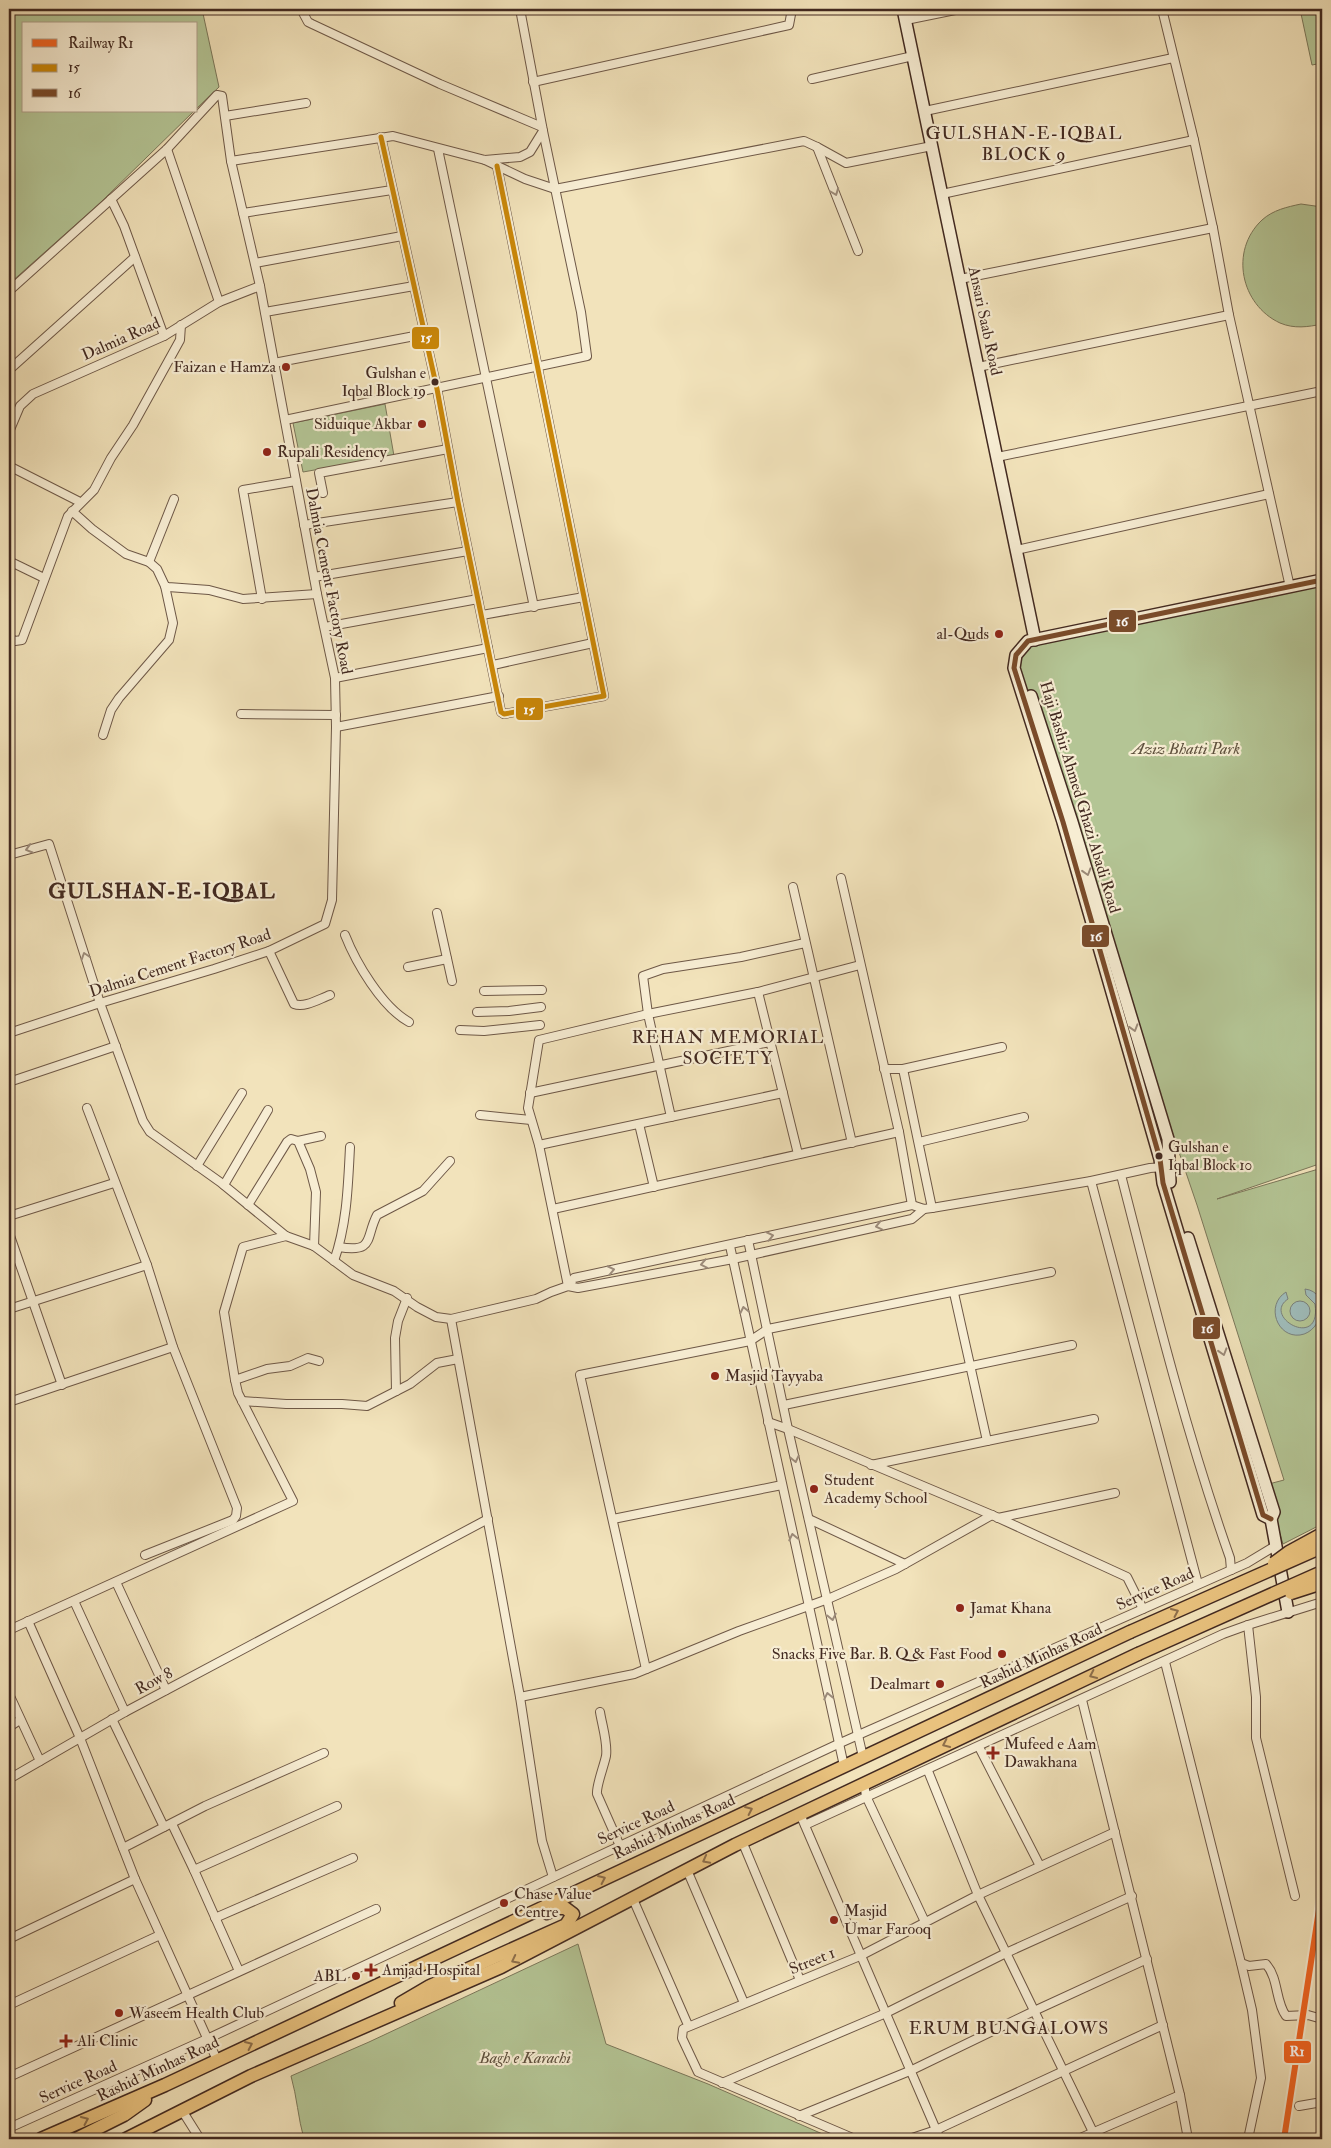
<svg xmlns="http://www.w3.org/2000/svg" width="1331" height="2148" font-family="'IM FELL Double Pica',serif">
	<rect width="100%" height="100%" fill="#f2e3bb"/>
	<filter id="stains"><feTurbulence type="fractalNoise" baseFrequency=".004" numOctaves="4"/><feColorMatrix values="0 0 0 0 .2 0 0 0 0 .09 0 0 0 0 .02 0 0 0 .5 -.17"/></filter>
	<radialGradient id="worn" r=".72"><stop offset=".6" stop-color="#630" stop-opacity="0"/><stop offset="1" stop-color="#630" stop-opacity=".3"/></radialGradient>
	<g fill="#b4c595" stroke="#7b775a">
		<path d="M9 9H202L219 87 196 109V24H24V111H194L101 202 9 284Z"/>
		<path d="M1300 9H1322V63L1312 65Z"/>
		<path d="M1301 204 1322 207V324C1308 327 1294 329 1280 323 1241 305 1229 251 1262 220 1273 210 1287 207 1301 204Z"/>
		<path d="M385 404 394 456 303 472 293 423Z"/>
		<path d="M1322 581V1163L1217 1199 1322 1168V1524L1283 1544 1265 1485 1284 1480 1197 1205 1014 668 1017 655 1035 640Z"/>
		<path d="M578 1944 606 2044 708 2084 834 2139H304C298 2118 297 2097 291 2076L369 2042Z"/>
	</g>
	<g fill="#9fbcba" stroke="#7a817c">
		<path d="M1305 1289C1331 1292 1323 1332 1300 1335 1277 1338 1265 1305 1286 1292L1288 1299C1261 1317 1322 1351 1315 1304L1306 1295Z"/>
		<circle cx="1300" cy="1311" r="10"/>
	</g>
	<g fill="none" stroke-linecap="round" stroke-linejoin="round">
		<g stroke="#6e5847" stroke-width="10">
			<g id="street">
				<path d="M301 9 308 22 312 24 440 84 542 127"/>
				<path d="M1162 9 1194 140 1213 228 1229 315 1290 587"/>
				<path d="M906 20 960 9"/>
				<path d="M812 79 913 56"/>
				<path d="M533 82 789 25 792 9"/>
				<path d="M925 111 1173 58"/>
				<path d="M225 116 306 103"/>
				<path d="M381 137 437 389 458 502 501 712 504 714 604 696 497 166"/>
				<path d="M817 147 858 251"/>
				<path d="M167 149 219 302"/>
				<path d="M438 149 534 607"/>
				<path d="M485 160 525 179 555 189 804 141 817 147 846 163 932 146"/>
				<path d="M231 161 393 136 485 160 520 157 530 152 543 131 520 9"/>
				<path d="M942 194 1194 140"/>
				<path d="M111 199 124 226 164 336"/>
				<path d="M243 213 392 190"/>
				<path d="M255 263 402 236"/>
				<path d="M960 279 1213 228"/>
				<path d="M9 291 167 149 217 95 222 96 231 161 260 286 317 594 335 678 336 727 332 900 325 924 269 951 214 969 100 1003 9 1033"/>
				<path d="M265 312 414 286"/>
				<path d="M274 363 425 334"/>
				<path d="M978 367 1229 315"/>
				<path d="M9 370 135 257"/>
				<path d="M285 420 587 356 581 312 543 131"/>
				<path d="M9 432 20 406 33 394 164 336 219 302 260 286"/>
				<path d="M997 457 1322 391"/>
				<path d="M9 466 80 502"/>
				<path d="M323 493 319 473 448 449"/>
				<path d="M72 511 92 529 126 554 149 562 157 569 165 586 168 587 209 590 243 599 317 594"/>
				<path d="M304 525 458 502"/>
				<path d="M1016 550 1269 494"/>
				<path d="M9 561 44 578"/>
				<path d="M149 562 174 499"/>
				<path d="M314 577 468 551"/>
				<path d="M262 599 243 490 296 481"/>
				<path d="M482 615 584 597"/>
				<path d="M325 627 478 599"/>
				<path d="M9 638 15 641 22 640 68 516 94 490 111 458 133 425 180 340 181 325"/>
				<path d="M493 665 593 643"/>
				<path d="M335 678 488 648"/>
				<path d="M241 714 336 715"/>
				<path d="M336 727 499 696"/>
				<path d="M103 735 111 710 119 698 169 640 173 623 165 586"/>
				<path d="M9 855 49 844 100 1003 143 1121 150 1132 220 1182 286 1236 314 1246 353 1275 394 1291 417 1307 436 1317 451 1319 536 1299 551 1292 568 1286 578 1288 733 1259 912 1219 924 1209"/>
				<path d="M841 878 899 1132 912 1205"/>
				<path d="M793 887 852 1143"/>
				<path d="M437 913 452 981"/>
				<path d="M345 935C356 963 382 1007 409 1022"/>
				<path d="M269 951 294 1004C305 1008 319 999 330 995"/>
				<path d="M408 967 447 959"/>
				<path d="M484 991 542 990"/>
				<path d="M758 992 798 1154"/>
				<path d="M477 1012 509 1011 541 1007"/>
				<path d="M460 1030 484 1031 540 1025"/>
				<path d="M884 1069H903L1002 1047"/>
				<path d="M903 1069 932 1208"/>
				<path d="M9 1082 116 1046"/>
				<path d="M530 1093 770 1042"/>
				<path d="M87 1108 147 1265 173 1347 237 1508 236 1516 233 1520 145 1555"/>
				<path d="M480 1115 531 1120"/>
				<path d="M671 1117 648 1014 643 976 663 969 741 957 805 943"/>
				<path d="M639 1124 654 1187"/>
				<path d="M298 1141 321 1136"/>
				<path d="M919 1142 1024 1117"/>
				<path d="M539 1145 783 1093"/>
				<path d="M197 1166 242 1093"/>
				<path d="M1121 1175C1154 1304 1186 1433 1230 1558L1231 1570"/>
				<path d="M1091 1181 1198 1584"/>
				<path d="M224 1185 268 1110"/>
				<path d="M248 1205 287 1142 291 1139 298 1141 310 1169 316 1192 314 1246"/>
				<path d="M553 1209 899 1132"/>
				<path d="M9 1216 114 1183"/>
				<path d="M9 1233 62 1385"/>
				<path d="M748 1240 788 1429 863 1757"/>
				<path d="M730 1246 844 1766"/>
				<path d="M339 1247C375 1253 365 1238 377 1215L423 1191 450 1161"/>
				<path d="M334 1261C347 1224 348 1186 350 1147"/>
				<path d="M568 1286 574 1278 912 1205 924 1209 932 1208 1091 1181 1150 1168 1164 1167"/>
				<path d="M568 1286 539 1145 528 1108 539 1040 648 1014 758 992 860 965"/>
				<path d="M954 1293 987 1441"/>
				<path d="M9 1309 147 1265"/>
				<path d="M451 1319 520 1697 542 1841 553 1877"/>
				<path d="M235 1380 267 1369 290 1366 308 1358 319 1361"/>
				<path d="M396 1391 395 1338 398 1321 407 1298"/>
				<path d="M242 1401 286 1404H342L367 1406 410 1384 437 1363 458 1359"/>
				<path d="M9 1402 173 1347"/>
				<path d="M784 1405 1072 1345"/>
				<path d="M768 1422 788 1429 992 1515 1127 1577 1143 1609"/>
				<path d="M871 1465 1094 1419"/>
				<path d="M998 1518 1115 1493"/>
				<path d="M613 1519 782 1485"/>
				<path d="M809 1519 905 1564"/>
				<path d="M116 1582 166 1690"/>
				<path d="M74 1601 125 1712"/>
				<path d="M28 1621 80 1738 135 1879 217 2060"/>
				<path d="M1248 1625 1256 1697V1738L1295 1896"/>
				<path d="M9 1630 293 1501 238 1393 235 1380 224 1312 243 1247 286 1236"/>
				<path d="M1165 1662 1241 1963 1249 1966 1266 1964C1279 1979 1275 2001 1286 2016L1308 2015 1322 2019"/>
				<path d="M646 1669 580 1375 750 1341 768 1329 1051 1272"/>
				<path d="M9 1694 40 1761"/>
				<path d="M520 1697 634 1674 739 1631 828 1599 896 1569 992 1515"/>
				<path d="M1082 1700 1180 2095 1188 2139"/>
				<path d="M600 1712C602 1725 608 1743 606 1756 604 1766 596 1786 597 1794L620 1846"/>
				<path d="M112 1719 164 1827"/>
				<path d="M9 1727 20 1720"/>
				<path d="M979 1747 1040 1866"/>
				<path d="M928 1771 978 1895 1093 2132"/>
				<path d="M9 1779 125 1712 488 1519"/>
				<path d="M864 1783 866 1796 925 1922"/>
				<path d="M800 1814 940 2139"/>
				<path d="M172 1824 194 1870 239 1971"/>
				<path d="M805 1825 1223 1634 1248 1625 1322 1602"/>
				<path d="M742 1841 800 1980"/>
				<path d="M123 1848 205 1806 324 1753"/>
				<path d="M194 1870 337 1806"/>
				<path d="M687 1870 744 2003"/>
				<path d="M633 1899 688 2025"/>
				<path d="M215 1918 353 1858"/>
				<path d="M9 1939 135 1879"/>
				<path d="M1241 1963 1252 2010 1261 2078 1248 2139"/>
				<path d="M9 2005 160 1935"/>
				<path d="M9 2077 376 1909"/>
				<path d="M722 2083 886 2013 1006 1953 1132 1896"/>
				<path d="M1299 2106 1322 2102"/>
				<path d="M183 2112 200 2139"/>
				<path d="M799 2116 912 2070 1034 2011 1147 1959"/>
				<path d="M9 2128 207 2039 838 1744 1247 1563 1275 1546"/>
				<path d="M855 2139 698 2072 682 2038 683 2029 860 1956 978 1895 1115 1832"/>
				<path d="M909 2139 936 2130 1163 2025"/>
				<path d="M1078 2139 1180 2095"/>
			</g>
		</g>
		<g stroke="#422920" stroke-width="14">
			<g id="secondary">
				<path d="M903 9 1035 640"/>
				<path d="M1031 696 1072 822 1168 1139 1170 1182"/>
				<path d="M1188 1238 1274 1512 1271 1519 1288 1612"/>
				<path d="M1271 1519 1263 1515 1163 1183 1160 1159 1063 822 1014 668 1016 655 1028 641 1322 580"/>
			</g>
		</g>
		<g stroke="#422920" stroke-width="15">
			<g id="primary">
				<path d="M401 2003 430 1986 566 1925 573 1914 565 1908H558L547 1913"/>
				<path d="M41 2139 165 2085 1130 1632"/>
				<path d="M76 2139 124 2115 145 2100"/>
				<path d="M126 2139 251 2076 501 1967 735 1845 1138 1654"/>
			</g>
		</g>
		<use href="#street" stroke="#f7edd3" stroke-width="8"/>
		<use href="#secondary" stroke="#f7edd3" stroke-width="11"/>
		<use href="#primary" stroke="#e9c27e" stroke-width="12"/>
		<g stroke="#422920" stroke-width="15" stroke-linecap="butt">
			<g id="primary-bridge">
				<path d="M1274 1563 1289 1552 1322 1534"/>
				<path d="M1291 1593 1322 1583"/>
				<path d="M1130 1632 1322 1547"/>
				<path d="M1138 1654 1322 1572"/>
			</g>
		</g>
		<use href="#primary-bridge" stroke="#e9c27e" stroke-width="12"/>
		<g stroke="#f7edd3" stroke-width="9">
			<path id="bus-1" d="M381 137 437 389 458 502 501 712 504 714 604 696 497 166"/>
		</g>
		<g stroke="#f7edd3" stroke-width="9">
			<path id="bus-2" d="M1271 1519 1263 1515 1163 1183 1160 1159 1063 822 1014 668 1016 655 1028 641 1322 580"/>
		</g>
		<use href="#bus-1" stroke="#ca8708" stroke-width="5"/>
		<use href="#bus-2" stroke="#7a4b2a" stroke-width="5"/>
		<g stroke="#f7edd3" stroke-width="10">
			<path id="rail-1" d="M1284 2139 1322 1890"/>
		</g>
		<use href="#rail-1" stroke="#f26522" stroke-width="6"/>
	</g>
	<defs><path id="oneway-chevron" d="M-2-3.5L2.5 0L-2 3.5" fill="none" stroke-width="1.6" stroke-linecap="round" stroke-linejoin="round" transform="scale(1.25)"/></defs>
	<g stroke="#9c8b7a">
		<use href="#oneway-chevron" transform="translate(835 192) rotate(69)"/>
		<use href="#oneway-chevron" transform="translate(29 849) rotate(164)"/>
		<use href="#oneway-chevron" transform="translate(1087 872) rotate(73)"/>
		<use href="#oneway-chevron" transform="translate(85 956) rotate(-108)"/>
		<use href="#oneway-chevron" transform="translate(1134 1028) rotate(73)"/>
		<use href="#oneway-chevron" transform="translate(879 1226) rotate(167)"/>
		<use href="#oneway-chevron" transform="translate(770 1236) rotate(-12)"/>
		<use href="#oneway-chevron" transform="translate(704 1264) rotate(169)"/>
		<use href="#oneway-chevron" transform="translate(611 1270) rotate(-12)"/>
		<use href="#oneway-chevron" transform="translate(744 1310) rotate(-102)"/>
		<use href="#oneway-chevron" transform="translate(1223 1352) rotate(73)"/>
		<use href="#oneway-chevron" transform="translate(795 1459) rotate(77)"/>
		<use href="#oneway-chevron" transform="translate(793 1537) rotate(-102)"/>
		<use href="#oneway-chevron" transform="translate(832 1617) rotate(78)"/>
		<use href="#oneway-chevron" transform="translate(828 1696) rotate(-102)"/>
	</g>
	<g stroke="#8d6e4a">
		<use href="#oneway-chevron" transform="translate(1175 1612) rotate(-24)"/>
		<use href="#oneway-chevron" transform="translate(1093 1675) rotate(155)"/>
		<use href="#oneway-chevron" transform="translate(946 1744) rotate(155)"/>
		<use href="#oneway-chevron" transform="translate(749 1810) rotate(-25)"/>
		<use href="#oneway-chevron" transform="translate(706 1860) rotate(152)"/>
		<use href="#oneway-chevron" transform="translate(602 1879) rotate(-25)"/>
		<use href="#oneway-chevron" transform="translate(515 1960) rotate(153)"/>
		<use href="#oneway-chevron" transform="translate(249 2045) rotate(-25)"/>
		<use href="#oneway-chevron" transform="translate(85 2120) rotate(-24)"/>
	</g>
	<g fill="#8f2418" stroke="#f7edd3" stroke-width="2">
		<circle cx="286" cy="367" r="5"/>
		<circle cx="422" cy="424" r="5"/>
		<circle cx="267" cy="452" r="5"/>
		<circle cx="999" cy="634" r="5"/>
		<circle cx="715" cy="1376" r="5"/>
		<circle cx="814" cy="1489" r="5"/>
		<circle cx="960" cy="1608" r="5"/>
		<circle cx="1002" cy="1654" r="5"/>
		<circle cx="940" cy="1684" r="5"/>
		<path d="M990.5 1745.5h5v5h5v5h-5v5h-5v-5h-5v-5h5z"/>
		<circle cx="504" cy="1903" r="5"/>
		<circle cx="834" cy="1920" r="5"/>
		<path d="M368.5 1962.5h5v5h5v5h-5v5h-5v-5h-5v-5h5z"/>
		<circle cx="356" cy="1976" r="5"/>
		<circle cx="119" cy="2013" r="5"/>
		<path d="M63.5 2033.5h5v5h5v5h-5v5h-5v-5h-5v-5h5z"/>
	</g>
	<g fill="#422920" stroke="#f7edd3" stroke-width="2">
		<circle cx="435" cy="382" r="4.5"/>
		<circle cx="1159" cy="1156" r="4.5"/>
	</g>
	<g text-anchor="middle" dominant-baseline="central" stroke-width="4.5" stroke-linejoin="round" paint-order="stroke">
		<g font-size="15" fill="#422920" stroke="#f7edd3" text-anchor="end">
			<text x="426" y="373">Gulshan e<tspan x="426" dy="18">Iqbal Block 19</tspan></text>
			<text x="1168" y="1147" text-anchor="start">Gulshan e<tspan x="1168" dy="18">Iqbal Block 10</tspan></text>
		</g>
		<g font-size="16" fill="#422920" stroke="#f7edd3">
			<text transform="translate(985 321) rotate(78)">Ansari Saab Road</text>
			<text transform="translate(121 339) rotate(-24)">Dalmia Road</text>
			<text transform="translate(329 581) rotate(79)">Dalmia Cement Factory Road</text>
			<text transform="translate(1080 797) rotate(73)">Haji Bashir Ahmed Ghazi Abadi Road</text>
			<text transform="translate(180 963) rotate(-18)">Dalmia Cement Factory Road</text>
			<text transform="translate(1155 1589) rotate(-24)">Service Road</text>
			<text transform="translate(1041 1656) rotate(-25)">Rashid Minhas Road</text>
			<text transform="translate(154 1681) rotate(-28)">Row 8</text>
			<text transform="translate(636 1823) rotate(-25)">Service Road</text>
			<text transform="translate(674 1827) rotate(-25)">Rashid Minhas Road</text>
			<text transform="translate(812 1961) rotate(-22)">Street 1</text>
			<text transform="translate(158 2069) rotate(-25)">Rashid Minhas Road</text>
			<text transform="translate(78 2082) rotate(-24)">Service Road</text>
		</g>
		<g font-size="16" fill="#422920" stroke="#f7edd3" text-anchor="start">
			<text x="276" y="367" text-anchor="end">Faizan e Hamza</text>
			<text x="412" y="424" text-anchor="end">Siduique Akbar</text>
			<text x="277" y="452">Rupali Residency</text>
			<text x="989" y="634" text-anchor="end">al-Quds</text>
			<text x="725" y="1376">Masjid Tayyaba</text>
			<text x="824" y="1480">Student<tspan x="824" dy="18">Academy School</tspan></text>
			<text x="970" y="1608">Jamat Khana</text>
			<text x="992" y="1654" text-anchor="end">Snacks Five Bar. B. Q &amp; Fast Food</text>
			<text x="930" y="1684" text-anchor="end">Dealmart</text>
			<text x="1004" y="1744">Mufeed e Aam<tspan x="1004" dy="18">Dawakhana</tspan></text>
			<text x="514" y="1894">Chase Value<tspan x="514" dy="18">Centre</tspan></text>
			<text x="844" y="1911">Masjid<tspan x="844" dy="18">Umar Farooq</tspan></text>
			<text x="382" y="1970">Amjad Hospital</text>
			<text x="346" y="1976" text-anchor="end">ABL</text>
			<text x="129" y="2013">Waseem Health Club</text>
			<text x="77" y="2041">Ali Clinic</text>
		</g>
		<g font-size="16" font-style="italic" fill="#5e503d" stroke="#f7edd3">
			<text x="1186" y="749">Aziz Bhatti Park</text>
			<text x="525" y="2058">Bagh e Karachi</text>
		</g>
		<g font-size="18" letter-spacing="1" fill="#422920" stroke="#f7edd3">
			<text x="1024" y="133">GULSHAN-E-IQBAL<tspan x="1024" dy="21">BLOCK 9</tspan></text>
			<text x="728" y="1037">REHAN MEMORIAL<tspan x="728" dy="21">SOCIETY</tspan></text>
			<text x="1009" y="2028">ERUM BUNGALOWS</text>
		</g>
		<g font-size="21" font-weight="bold" letter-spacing="1" fill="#422920" stroke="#f7edd3">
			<text x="162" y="891">GULSHAN-E-IQBAL</text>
		</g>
	</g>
	<g stroke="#f7edd3" stroke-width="2">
		<rect x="411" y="326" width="29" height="24" rx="5" fill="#ca8708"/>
		<rect x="1108" y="609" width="29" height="24" rx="5" fill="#7a4b2a"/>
		<rect x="515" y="697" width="29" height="24" rx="5" fill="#ca8708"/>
		<rect x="1081" y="924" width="29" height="24" rx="5" fill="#7a4b2a"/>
		<rect x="1192" y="1316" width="29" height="24" rx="5" fill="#7a4b2a"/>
		<rect x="1283" y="2040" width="29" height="24" rx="5" fill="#f26522"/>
	</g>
	<g font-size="14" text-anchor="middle" font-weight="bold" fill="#fff">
		<text x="426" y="342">15</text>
		<text x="1122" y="626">16</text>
		<text x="529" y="714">15</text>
		<text x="1096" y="941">16</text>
		<text x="1207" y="1333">16</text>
		<text x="1297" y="2056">R1</text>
	</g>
	<rect width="1331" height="2148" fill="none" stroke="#f2e3bb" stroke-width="30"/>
	<rect x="10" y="10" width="1311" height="2128" fill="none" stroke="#422920" stroke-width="2.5"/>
	<rect x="15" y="15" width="1301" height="2118" fill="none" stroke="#422920"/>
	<rect x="22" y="22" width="175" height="90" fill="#f7edd3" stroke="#af9f8b"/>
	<rect x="32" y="39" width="25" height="8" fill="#f26522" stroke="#af9f8b"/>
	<text x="68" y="48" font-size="15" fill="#422920">Railway R1</text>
	<rect x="32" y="64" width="25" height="8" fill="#ca8708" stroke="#af9f8b"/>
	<text x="68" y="72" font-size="15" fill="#422920">15</text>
	<rect x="32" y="89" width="25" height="8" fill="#7a4b2a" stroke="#af9f8b"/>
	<text x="68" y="98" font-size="15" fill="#422920">16</text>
	<rect width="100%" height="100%" filter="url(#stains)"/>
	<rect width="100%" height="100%" fill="url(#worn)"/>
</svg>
